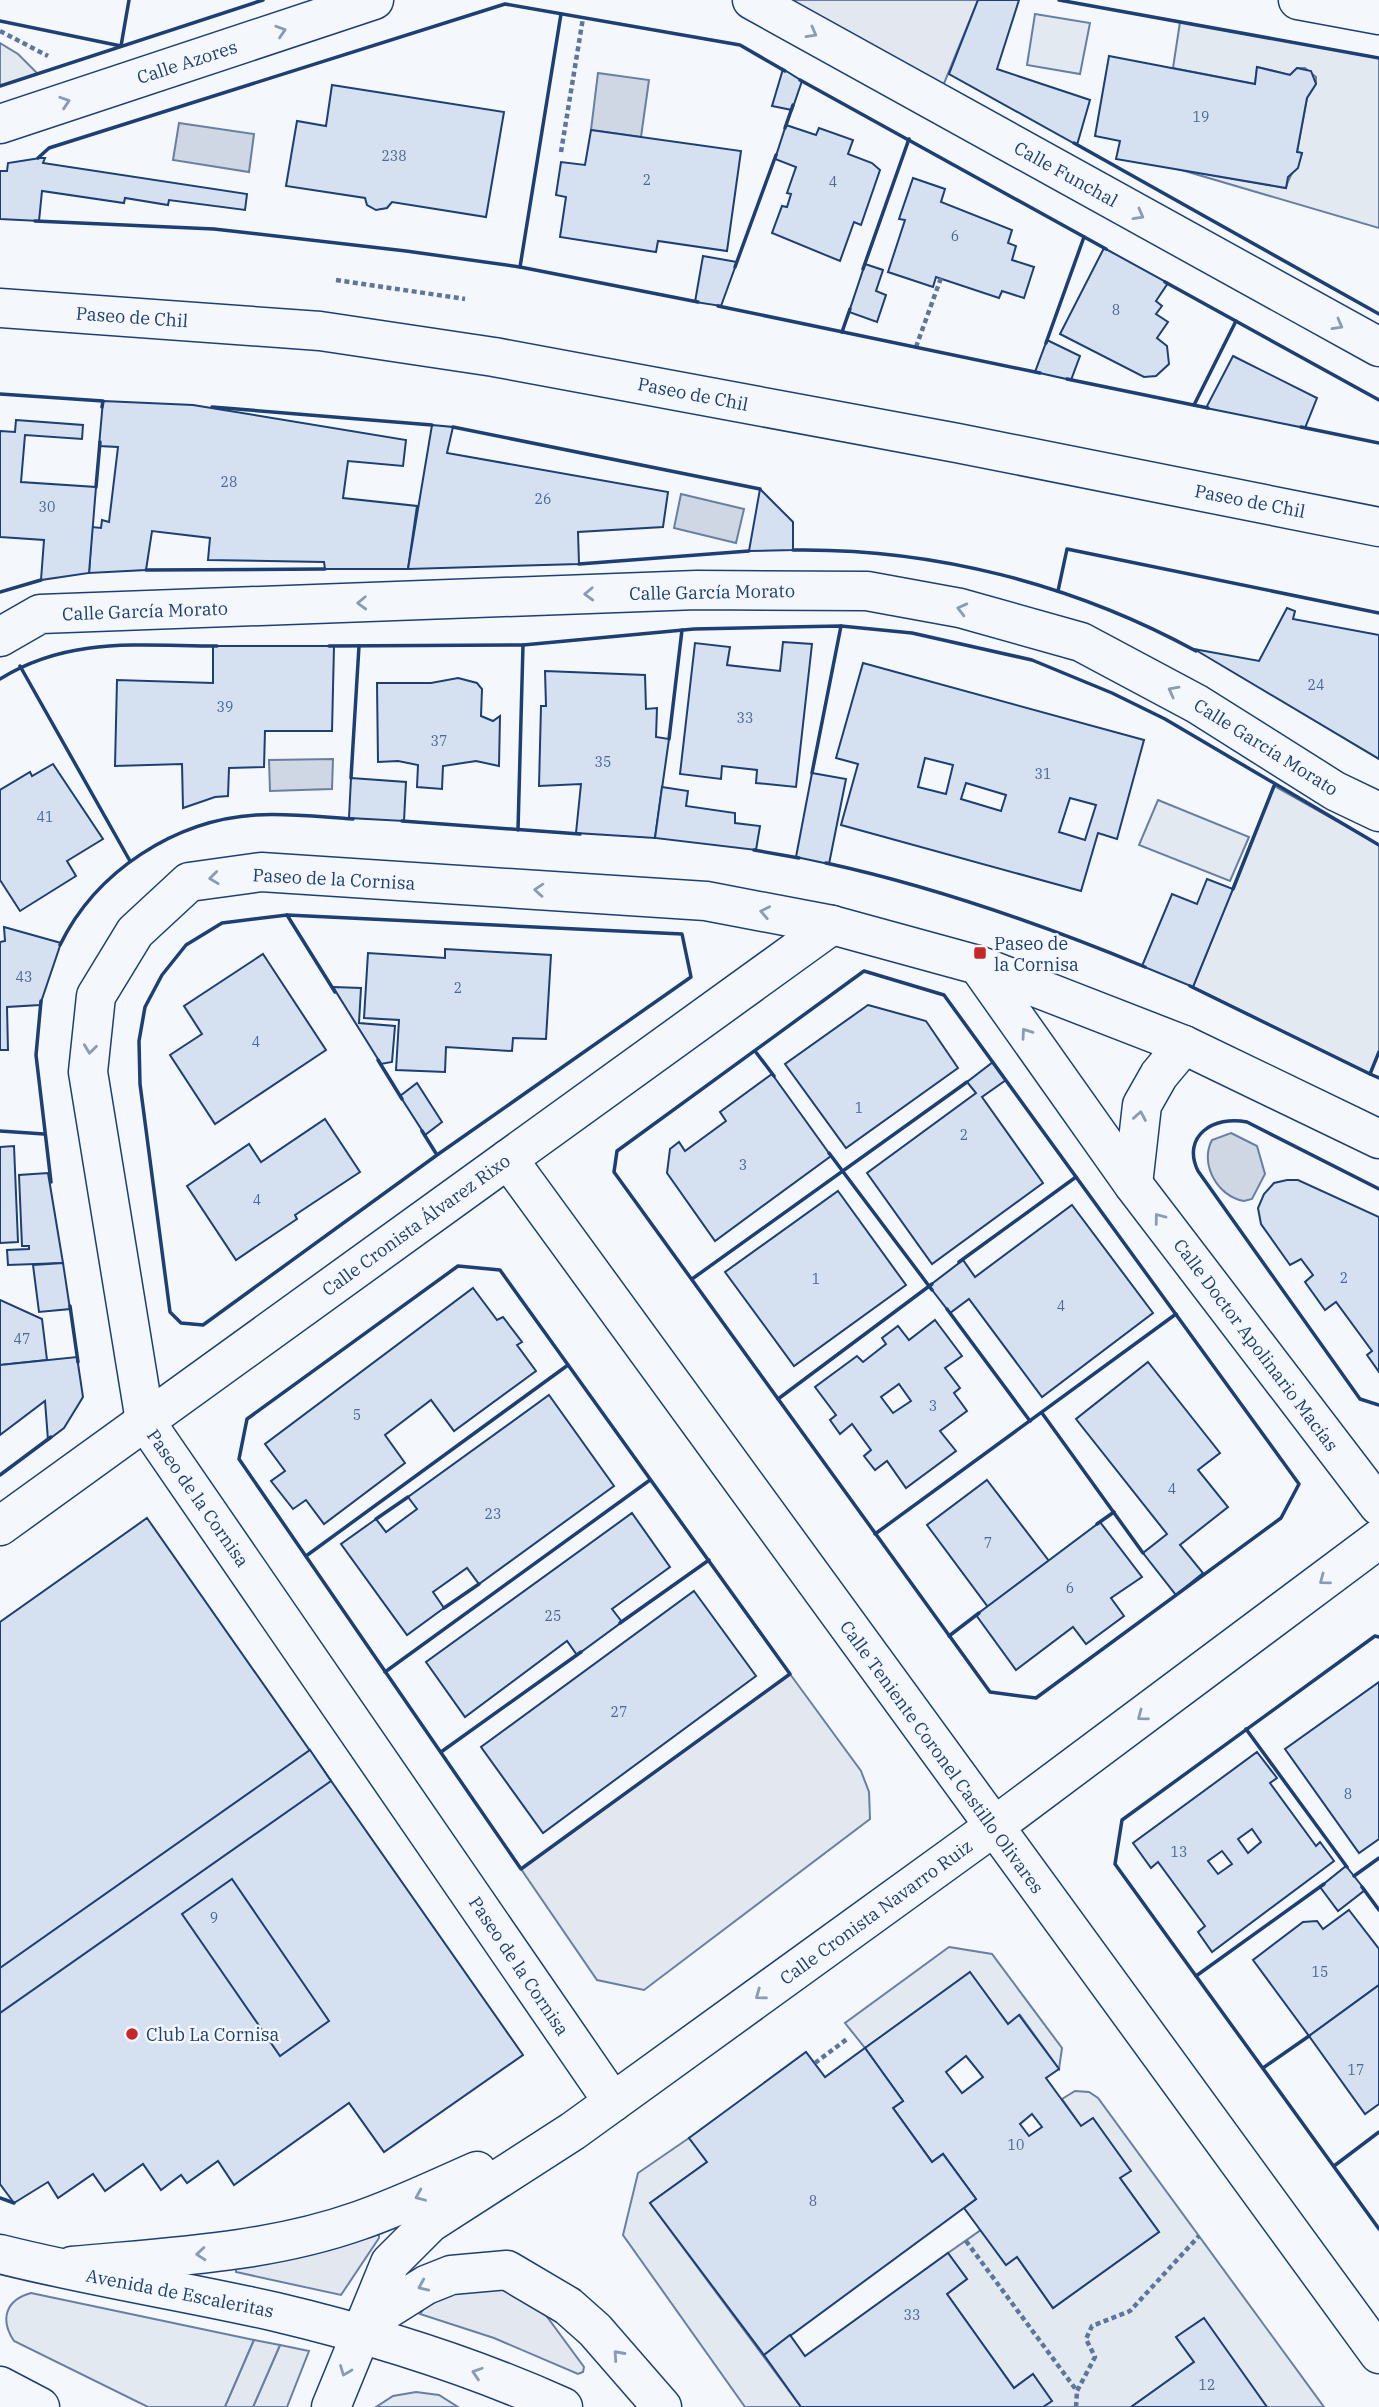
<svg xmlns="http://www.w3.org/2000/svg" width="1379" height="2407" font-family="'IBM Plex Serif',serif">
	<rect width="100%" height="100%" fill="#f4f7fb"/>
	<g fill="#e3e9f0" stroke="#687fa3" stroke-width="2">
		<path d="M1035 14 1090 23 1080 74 1027 65Z"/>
		<path d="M1180 22 1379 58V228L1178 169 1286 188C1289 174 1298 168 1302 153L1297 152 1307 98 1316 84V77L1305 68H1297L1290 75 1257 67 1255 84 1173 68Z"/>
		<path d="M0 43 18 54 38 74 0 86Z"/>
		<path d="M1274 786 1379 845V1052L1370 1074 1193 987Z"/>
		<path d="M1158 800 1249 837 1230 881 1139 845Z"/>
		<path d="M949 1947 992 1954 1062 2048 1059 2069 1020 2015 1008 2024 970 1973 865 2048 845 2023Z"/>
		<path d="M1075 2091 1089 2092 1098 2098 1324 2407H1267L1176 2337 1194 2362 1131 2407H1043L1051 2401 1032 2375 1014 2388 947 2294 967 2279 948 2253 981 2230 1006 2264 1017 2257 1053 2308 1159 2232 1120 2178 1130 2171 1093 2118 1081 2126 1062 2099Z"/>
		<path d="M689 2138 707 2162 650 2203 801 2407H745L623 2235 638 2173Z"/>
		<path d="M31 2293 254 2340 225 2407H148L14 2341C0 2320 5 2300 31 2293Z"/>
		<path d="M280 2345 309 2351 287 2407H253Z"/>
		<path d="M416 2392 439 2395 458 2407H376L393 2396Z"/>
	</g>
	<g fill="#e3e8f0" stroke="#687fa3" stroke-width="2">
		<path d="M790 0H978L943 86Z"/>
		<path d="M790 1674 861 1771 869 1792 870 1819 644 1990 597 1980 521 1869Z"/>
		<path d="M379 2231V2238L341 2295 236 2272V2267Z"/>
		<path d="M496 2283 545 2314 584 2367 583 2372 578 2374 494 2338 420 2314 428 2303 451 2292Z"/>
		<path d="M254 2340 280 2345 253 2407H225Z"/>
	</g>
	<g fill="#cfd7e4" stroke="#687fa3" stroke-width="2">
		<path d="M598 73 649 80 641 137 591 130Z"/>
		<path d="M179 123 254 134 249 172 173 160Z"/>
		<path d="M681 494 744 509 736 543 674 528Z"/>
		<path d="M333 759 332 789 270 791 269 760Z"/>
		<path d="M1231 1133 1257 1146 1265 1174 1252 1199 1244 1201C1218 1197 1199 1164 1212 1140Z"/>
	</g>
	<g fill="#d5e0f0" stroke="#1d3f73" stroke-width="2" fill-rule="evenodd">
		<path d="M978 0H1019L997 69 1090 100 1077 145 949 74Z"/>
		<path d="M1109 56 1255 84 1257 67 1290 75 1297 68 1311 71 1316 84 1307 98 1297 152 1302 153 1298 168 1288 177 1286 188 1116 159 1120 141 1095 136Z"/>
		<path d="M783 69 802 81 792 110 772 106Z"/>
		<path d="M332 85 504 112 486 217 392 202 387 208 376 210 367 205 365 198 286 186 297 121 326 126Z"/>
		<path d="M786 125 816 135 819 128 853 140 848 154 872 163 880 170 861 225 854 222 840 261 772 233 782 206 787 207 791 194 787 193 796 167 775 159Z"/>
		<path d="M591 130 741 151 727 251 658 241 656 252 560 237 566 197 556 195 561 162 585 165Z"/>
		<path d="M40 158H45L43 163 247 194 245 210 169 200 168 205 125 198 124 203 42 191 39 221 0 219V171H7L8 163Z"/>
		<path d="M913 178 945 189 941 202 1012 230 1008 243 1016 246 1012 260 1034 267 1024 298 1002 291 999 298 936 277 933 287 888 272 905 220 899 219Z"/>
		<path d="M1104 248 1168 283 1156 301 1162 306 1156 314 1168 322 1157 338 1167 346 1169 364 1156 376 1144 377 1060 334Z"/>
		<path d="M703 256 737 262 721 306 695 302Z"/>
		<path d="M865 264 883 270 876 291 886 295 877 322 849 312Z"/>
		<path d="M1047 340 1080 356 1071 380 1035 372Z"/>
		<path d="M1233 356 1317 398 1305 428 1206 408Z"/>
		<path d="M103 401 193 405 406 440 403 466 348 461 343 498 417 506 408 569H325L324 562 208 560 210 538 152 531 146 570 89 573 92 527 101 528 102 520 109 522 118 447 99 446Z"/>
		<path d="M16 420 83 425 82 439 25 435 21 482 96 487 89 573 41 580 44 540 0 537V431L15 432Z"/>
		<path d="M432 425 453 427 447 453 668 492 663 527 578 532 579 564 408 569Z"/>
		<path d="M760 489 793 522V550L749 551Z"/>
		<path d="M1287 608 1295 611 1293 619 1379 635V759L1194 649 1259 661Z"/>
		<path d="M783 642 812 644 796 787 756 783 757 770 722 766 721 779 680 774 695 643 730 647 727 665 780 671Z"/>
		<path d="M213 646H334L332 731H265L264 767 229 768 228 796 215 797 183 808 182 764 115 766 117 680 213 683Z"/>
		<path d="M863 663 1144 740 1117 839 1098 833 1081 891 841 825 858 764 836 758ZM925 758 953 765 946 794 918 787ZM966 783 1006 795 1001 811 961 799ZM1070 798 1096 805 1085 840 1059 832Z"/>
		<path d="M545 671 645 675 646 709 657 708 656 737 669 739 655 838 576 833 581 784 539 786 541 706H546Z"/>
		<path d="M458 678 477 683 482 689 481 716 493 721 500 716 499 766 476 761 443 766 442 789 417 787 418 765 398 761 378 762 377 683H431Z"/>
		<path d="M53 764 103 839 67 861 76 876 20 911 0 880V790L30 772 32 776Z"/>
		<path d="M812 773 846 779 829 864 796 857Z"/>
		<path d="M351 778 406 782 404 821 349 818Z"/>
		<path d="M662 787 688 791 686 806 735 813V823L760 826 756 850 655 838Z"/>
		<path d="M1207 879 1233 889 1193 987 1142 966 1172 894 1197 904Z"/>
		<path d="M4 927 61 943 40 1005 7 1007 8 1050H0V942L5 941Z"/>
		<path d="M445 949 551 955 546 1039 513 1038 512 1051 446 1047 445 1072 396 1070 399 1020 364 1018 368 953 445 958Z"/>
		<path d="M263 954 326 1050 215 1124 170 1055 202 1034 184 1006Z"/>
		<path d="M333 987 361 988 359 1023 395 1026 392 1062 381 1064Z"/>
		<path d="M868 1005 926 1021 958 1068 846 1148 785 1064Z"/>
		<path d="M993 1062 1006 1080 982 1097 1043 1183 932 1264 867 1173 976 1093 967 1082Z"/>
		<path d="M772 1074 831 1156 715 1241 667 1173 670 1149 679 1142 685 1151 726 1121 720 1112Z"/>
		<path d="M417 1083 442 1122 425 1135 400 1096Z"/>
		<path d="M325 1119 360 1172 295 1215 297 1219 236 1260 187 1186 249 1144 261 1162Z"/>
		<path d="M14 1146 18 1242 0 1243V1147Z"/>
		<path d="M48 1173 63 1263 8 1265 7 1250 29 1249V1246H22L19 1175Z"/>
		<path d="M1287 1180H1298L1379 1217V1372L1367 1355 1372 1351 1336 1302 1325 1310 1305 1282 1313 1275 1301 1259 1290 1265 1261 1224 1258 1208 1264 1194 1274 1183Z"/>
		<path d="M838 1191 906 1285 794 1366 725 1272Z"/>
		<path d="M1072 1205 1153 1313 1042 1397 969 1299 950 1313 929 1286 963 1260 975 1277Z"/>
		<path d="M63 1263 70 1309 39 1312 33 1265Z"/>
		<path d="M473 1288 497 1320 503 1317 522 1342 517 1345 536 1371 454 1431 431 1400 385 1435 405 1463 324 1524 306 1500 293 1509 271 1481 285 1471 265 1444Z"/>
		<path d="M0 1300 42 1319 47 1360 0 1365Z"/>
		<path d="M935 1320 962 1356 945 1368 960 1388 954 1393 967 1411 940 1431 956 1451 906 1488 887 1461 875 1470 864 1456 871 1450 852 1424 840 1434 830 1420 836 1415 815 1387 857 1356 863 1362 886 1344 882 1338 898 1326 909 1340ZM899 1384 911 1401 893 1413 881 1397Z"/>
		<path d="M77 1357 83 1397 64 1428 48 1440 45 1401 0 1435V1365Z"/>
		<path d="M1148 1362 1220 1453 1198 1470 1228 1507 1180 1545 1203 1573 1176 1595 1143 1553 1167 1534 1076 1419Z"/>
		<path d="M549 1395 614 1486 479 1584 467 1568 433 1592 444 1608 407 1635 341 1544 376 1519 386 1532 417 1509 408 1497Z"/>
		<path d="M987 1480 1049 1561 988 1607 927 1525Z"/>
		<path d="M632 1513 670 1567 612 1609 622 1622 577 1655 567 1641 465 1717 426 1662Z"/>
		<path d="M147 1518 523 2055 384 2152 349 2103 234 2185 218 2161 187 2183 181 2175 161 2190 143 2164 105 2191 93 2174 58 2198 48 2182 14 2203 0 2184V1622Z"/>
		<path d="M1100 1522 1142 1577 1111 1598 1124 1616 1086 1644 1073 1627 1016 1670 976 1615Z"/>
		<path d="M694 1591 756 1676 543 1833 481 1747Z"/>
		<path d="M1379 1682V1839L1359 1853 1285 1749Z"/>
		<path d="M310 1750 331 1781 0 2013V1968Z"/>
		<path d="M1257 1752 1277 1778 1270 1783 1316 1846 1320 1842 1334 1861 1212 1952 1198 1932 1205 1926 1158 1862 1151 1868 1133 1843ZM1252 1829 1261 1842 1248 1853 1238 1839ZM1222 1851 1232 1864 1218 1874 1208 1861Z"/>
		<path d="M1346 1866 1365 1890 1338 1911 1320 1887Z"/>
		<path d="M232 1879 329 2021 280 2056 182 1914Z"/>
		<path d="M1349 1910 1379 1949V1985L1309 2036 1253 1960 1303 1922 1317 1921 1323 1929Z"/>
		<path d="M970 1972 1008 2024 1019 2015 1059 2069 1046 2078 1081 2126 1093 2118 1131 2171 1120 2178 1159 2232 1053 2308 1017 2257 1006 2265 964 2208 976 2199 943 2154 932 2162 893 2108 903 2101 865 2048ZM966 2056 983 2077 962 2093 946 2072ZM1032 2114 1042 2127 1029 2136 1020 2124Z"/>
		<path d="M1379 1985V2104L1365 2114 1309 2036Z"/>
		<path d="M865 2048 903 2101 893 2108 932 2162 943 2154 976 2199 764 2355 650 2203 707 2162 689 2138 806 2052 825 2077Z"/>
		<path d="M948 2253 967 2279 947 2294 1014 2388 1033 2374 1052 2401 1043 2407H801L764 2355 790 2335 805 2356Z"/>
		<path d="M1204 2318 1267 2407H1131L1194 2362 1176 2337Z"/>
	</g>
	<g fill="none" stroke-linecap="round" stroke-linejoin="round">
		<g stroke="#1d3f73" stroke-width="41">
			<g id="street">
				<path d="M752 0 1379 347"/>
				<path d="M1298 0 1379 15"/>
				<path d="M0 124 374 0"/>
				<path d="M0 637 40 614 697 590 867 591 960 608 1081 642 1197 704 1335 791 1379 812"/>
				<path d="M978 965 1133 1184 1379 1506"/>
				<path d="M508 1159 1379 2354"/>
				<path d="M1133 1184 1142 1105 1159 1075 1184 1045"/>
				<path d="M0 1526 832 925"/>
				<path d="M613 2102 145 1421 88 1072 96 996 135 932 189 882 261 872 706 901 832 925 978 965 1184 1045 1379 1139"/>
				<path d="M72 2266C168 2257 267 2253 358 2221 399 2207 438 2188 477 2171"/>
				<path d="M331 2407 390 2263 430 2223 573 2131 992 1828 1379 1539"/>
			</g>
		</g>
		<g stroke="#1d3f73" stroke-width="41">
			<g id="secondary">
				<path d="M0 308 320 331 494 357 957 443 1379 527"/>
				<path d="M0 2254C91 2277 184 2291 276 2312 373 2335 472 2366 563 2407"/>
				<path d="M360 2334 380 2314 426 2285 451 2275 507 2270 568 2306 595 2330 662 2407"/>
				<path d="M0 2386 40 2407"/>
			</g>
		</g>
		<g stroke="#5e769c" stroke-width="4.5" stroke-dasharray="5 3.5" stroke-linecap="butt">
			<path d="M0 31 48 56"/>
			<path d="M561 152 583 18"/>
			<path d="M336 280 465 299"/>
			<path d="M916 347 941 278"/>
			<path d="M815 2063 847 2039"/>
			<path d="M966 2241 1077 2391 1095 2357 1086 2339 1092 2326 1130 2311 1199 2236"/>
			<path d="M1076 2407 1077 2391"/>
		</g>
		<use href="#street" stroke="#f4f7fb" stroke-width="38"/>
		<use href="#secondary" stroke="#f4f7fb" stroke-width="38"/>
		<g stroke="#1d3f73" stroke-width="3.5">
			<path d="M1059 0 1379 58"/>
			<path d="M0 21 121 46 129 0"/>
			<path d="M800 80 1106 249"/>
			<path d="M0 86 263 0"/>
			<path d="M785 128 793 105"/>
			<path d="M1074 143 1379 314"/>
			<path d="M38 158 49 148 505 4 740 45 785 71"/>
			<path d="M35 221 214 229 406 251 520 267 698 302"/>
			<path d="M520 267 561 14"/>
			<path d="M735 267 776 155"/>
			<path d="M863 269 909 139"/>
			<path d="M1165 282 1379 400"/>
			<path d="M718 306 1040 373"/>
			<path d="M842 332 850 309"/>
			<path d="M1046 343 1084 237"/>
			<path d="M1067 379 1208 408"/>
			<path d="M0 394 103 401 102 407"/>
			<path d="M1194 405 1236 321"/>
			<path d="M212 407 432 425"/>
			<path d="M453 427 760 489"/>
			<path d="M1301 427 1379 443"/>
			<path d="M96 487 100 442"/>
			<path d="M793 550C933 548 1073 584 1196 651"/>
			<path d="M579 564 749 551"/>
			<path d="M146 570 325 569"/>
			<path d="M1058 591 1067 549 1379 613"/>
			<path d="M0 592 41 580"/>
			<path d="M329 646 523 645 694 629 841 626 912 633 1032 660 1112 693 1165 719 1379 845"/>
			<path d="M20 666 130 861"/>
			<path d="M0 679C69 636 139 646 217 646"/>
			<path d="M669 739 682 630"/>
			<path d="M812 773 841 626"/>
			<path d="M351 778 359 646"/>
			<path d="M402 821 580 834"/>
			<path d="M518 830 523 645"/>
			<path d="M754 850 799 858"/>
			<path d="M826 863C936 887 1041 924 1145 967"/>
			<path d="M1233 889 1274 786"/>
			<path d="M287 915 335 992"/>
			<path d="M60 945C96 871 175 820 256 815 288 813 321 817 353 819"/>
			<path d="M864 971 944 995 1299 1484 1281 1518 1036 1698 990 1692 614 1172 617 1151Z"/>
			<path d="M1190 986 1370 1074 1379 1052"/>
			<path d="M41 1001 36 1055 51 1182"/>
			<path d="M755 1051 774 1076"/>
			<path d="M378 1060 402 1099"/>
			<path d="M1370 1074 1379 1078"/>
			<path d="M0 1131 44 1134"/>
			<path d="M422 1131 437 1155 203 1325 181 1323 170 1312 140 1084 139 1041 145 1007 162 975 186 945 222 923 287 915 682 934 691 977 437 1155"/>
			<path d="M829 1153 932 1290"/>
			<path d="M1379 1189 1247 1122C1214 1115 1181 1136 1198 1171L1360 1399 1379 1405"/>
			<path d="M959 1262 1076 1177"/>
			<path d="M458 1266 500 1270 790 1674 521 1869 239 1459 247 1419Z"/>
			<path d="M692 1279 967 1082"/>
			<path d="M70 1306 78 1362"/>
			<path d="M947 1309 1030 1421"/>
			<path d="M778 1399 932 1284"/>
			<path d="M1042 1413 1143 1553"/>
			<path d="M0 1475 51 1437"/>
			<path d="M376 1519 408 1497"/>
			<path d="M1097 1524 1114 1512"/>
			<path d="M875 1534 1176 1314"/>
			<path d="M306 1556 568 1365"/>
			<path d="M444 1608 479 1584"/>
			<path d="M620 1623 709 1560"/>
			<path d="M949 1636 979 1613"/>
			<path d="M1379 1637 1375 1636 1122 1820 1115 1864 1379 2229"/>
			<path d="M385 1672 650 1480"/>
			<path d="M1246 1729 1347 1867"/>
			<path d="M441 1752 581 1652"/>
			<path d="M1354 1876 1379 1858"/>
			<path d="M1362 1887 1379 1910"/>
			<path d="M1196 1976 1324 1884"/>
			<path d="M1263 2068 1309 2036"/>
			<path d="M1334 2166 1379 2132"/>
			<path d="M0 2198 14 2203"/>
		</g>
	</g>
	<defs><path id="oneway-chevron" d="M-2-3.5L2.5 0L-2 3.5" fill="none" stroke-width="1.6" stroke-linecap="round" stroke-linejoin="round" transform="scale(1.75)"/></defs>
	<g stroke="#889bb7">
		<use href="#oneway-chevron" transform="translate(281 31) rotate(-18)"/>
		<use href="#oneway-chevron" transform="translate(812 33) rotate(29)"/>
		<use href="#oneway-chevron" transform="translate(65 102) rotate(-18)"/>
		<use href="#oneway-chevron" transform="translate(1139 215) rotate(29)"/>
		<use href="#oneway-chevron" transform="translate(1338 325) rotate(29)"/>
		<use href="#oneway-chevron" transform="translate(589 594) rotate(178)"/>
		<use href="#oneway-chevron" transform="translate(362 603) rotate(178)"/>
		<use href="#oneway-chevron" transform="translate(962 609) rotate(-166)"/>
		<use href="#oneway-chevron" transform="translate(1173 691) rotate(-152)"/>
		<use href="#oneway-chevron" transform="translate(214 878) rotate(173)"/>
		<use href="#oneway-chevron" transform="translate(539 890) rotate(-176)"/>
		<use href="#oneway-chevron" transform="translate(765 912) rotate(-169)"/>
		<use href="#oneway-chevron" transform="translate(1026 1033) rotate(-125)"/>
		<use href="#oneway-chevron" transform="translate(90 1049) rotate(97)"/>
		<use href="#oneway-chevron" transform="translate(1140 1116) rotate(-80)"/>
		<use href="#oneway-chevron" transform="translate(1159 1218) rotate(-127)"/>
		<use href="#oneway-chevron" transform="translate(1324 1580) rotate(143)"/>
		<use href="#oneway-chevron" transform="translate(1142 1716) rotate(143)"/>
		<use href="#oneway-chevron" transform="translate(760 1995) rotate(144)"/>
		<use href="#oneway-chevron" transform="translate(420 2196) rotate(157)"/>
		<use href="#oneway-chevron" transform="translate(201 2254) rotate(175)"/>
		<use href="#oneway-chevron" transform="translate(423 2286) rotate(156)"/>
		<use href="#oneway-chevron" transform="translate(618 2355) rotate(-132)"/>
		<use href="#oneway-chevron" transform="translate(345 2371) rotate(111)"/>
		<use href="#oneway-chevron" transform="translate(477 2373) rotate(-162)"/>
	</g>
	<g fill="#c62828" stroke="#f4f7fb" stroke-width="2.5">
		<rect x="973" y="946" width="14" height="14" rx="3.5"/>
		<circle cx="132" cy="2034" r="7"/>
	</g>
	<g text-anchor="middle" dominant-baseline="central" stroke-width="5" stroke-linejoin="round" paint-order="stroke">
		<g font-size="14" fill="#4b6792">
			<text x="1201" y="117">19</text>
			<text x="394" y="156">238</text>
			<text x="647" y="180">2</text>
			<text x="833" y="182">4</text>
			<text x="955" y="236">6</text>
			<text x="1116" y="310">8</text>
			<text x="229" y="482">28</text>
			<text x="543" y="499">26</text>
			<text x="47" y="507">30</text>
			<text x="1316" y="685">24</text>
			<text x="225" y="707">39</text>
			<text x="745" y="718">33</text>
			<text x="439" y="741">37</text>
			<text x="603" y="762">35</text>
			<text x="1043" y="774">31</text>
			<text x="45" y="817">41</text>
			<text x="24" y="977">43</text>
			<text x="458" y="988">2</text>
			<text x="256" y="1042">4</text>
			<text x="859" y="1108">1</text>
			<text x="964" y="1135">2</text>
			<text x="743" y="1165">3</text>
			<text x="257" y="1200">4</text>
			<text x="1344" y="1278">2</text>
			<text x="816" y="1279">1</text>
			<text x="1061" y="1306">4</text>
			<text x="22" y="1339">47</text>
			<text x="933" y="1406">3</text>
			<text x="357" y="1415">5</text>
			<text x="1172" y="1489">4</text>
			<text x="493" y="1514">23</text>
			<text x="988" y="1543">7</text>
			<text x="1070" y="1588">6</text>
			<text x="553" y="1616">25</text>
			<text x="619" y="1712">27</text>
			<text x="1348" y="1794">8</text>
			<text x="1179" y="1852">13</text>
			<text x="214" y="1918">9</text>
			<text x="1320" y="1972">15</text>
			<text x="1356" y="2070">17</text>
			<text x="1016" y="2145">10</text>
			<text x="813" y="2201">8</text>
			<text x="912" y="2315">33</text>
			<text x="1207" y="2385">12</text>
		</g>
		<g font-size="18" fill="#1d3f73" stroke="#f4f7fb">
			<text transform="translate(187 62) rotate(-18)">Calle Azores</text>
			<text transform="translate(1066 174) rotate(29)">Calle Funchal</text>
			<text transform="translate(132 317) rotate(4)">Paseo de Chil</text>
			<text transform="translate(693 394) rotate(11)">Paseo de Chil</text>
			<text transform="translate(1250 501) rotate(11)">Paseo de Chil</text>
			<text transform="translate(712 592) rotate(-1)">Calle García Morato</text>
			<text transform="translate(145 611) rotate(-2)">Calle García Morato</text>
			<text transform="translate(1266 747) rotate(32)">Calle García Morato</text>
			<text transform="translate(334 879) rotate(3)">Paseo de la Cornisa</text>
			<text transform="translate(416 1225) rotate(-36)">Calle Cronista Álvarez Rixo</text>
			<text transform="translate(1256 1345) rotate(53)">Calle Doctor Apolinario Macías</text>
			<text transform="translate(198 1498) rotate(55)">Paseo de la Cornisa</text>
			<text transform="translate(942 1757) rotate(54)">Calle Teniente Coronel Castillo Olivares</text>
			<text transform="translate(876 1912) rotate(-36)">Calle Cronista Navarro Ruiz</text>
			<text transform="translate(519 1966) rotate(56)">Paseo de la Cornisa</text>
			<text transform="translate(180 2293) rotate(11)">Avenida de Escaleritas</text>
		</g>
		<g font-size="18" fill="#1d3f73" stroke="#f4f7fb" text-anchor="start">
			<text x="994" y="943">Paseo de<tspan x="994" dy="21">la Cornisa</tspan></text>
			<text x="146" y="2034">Club La Cornisa</text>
		</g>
	</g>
</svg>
